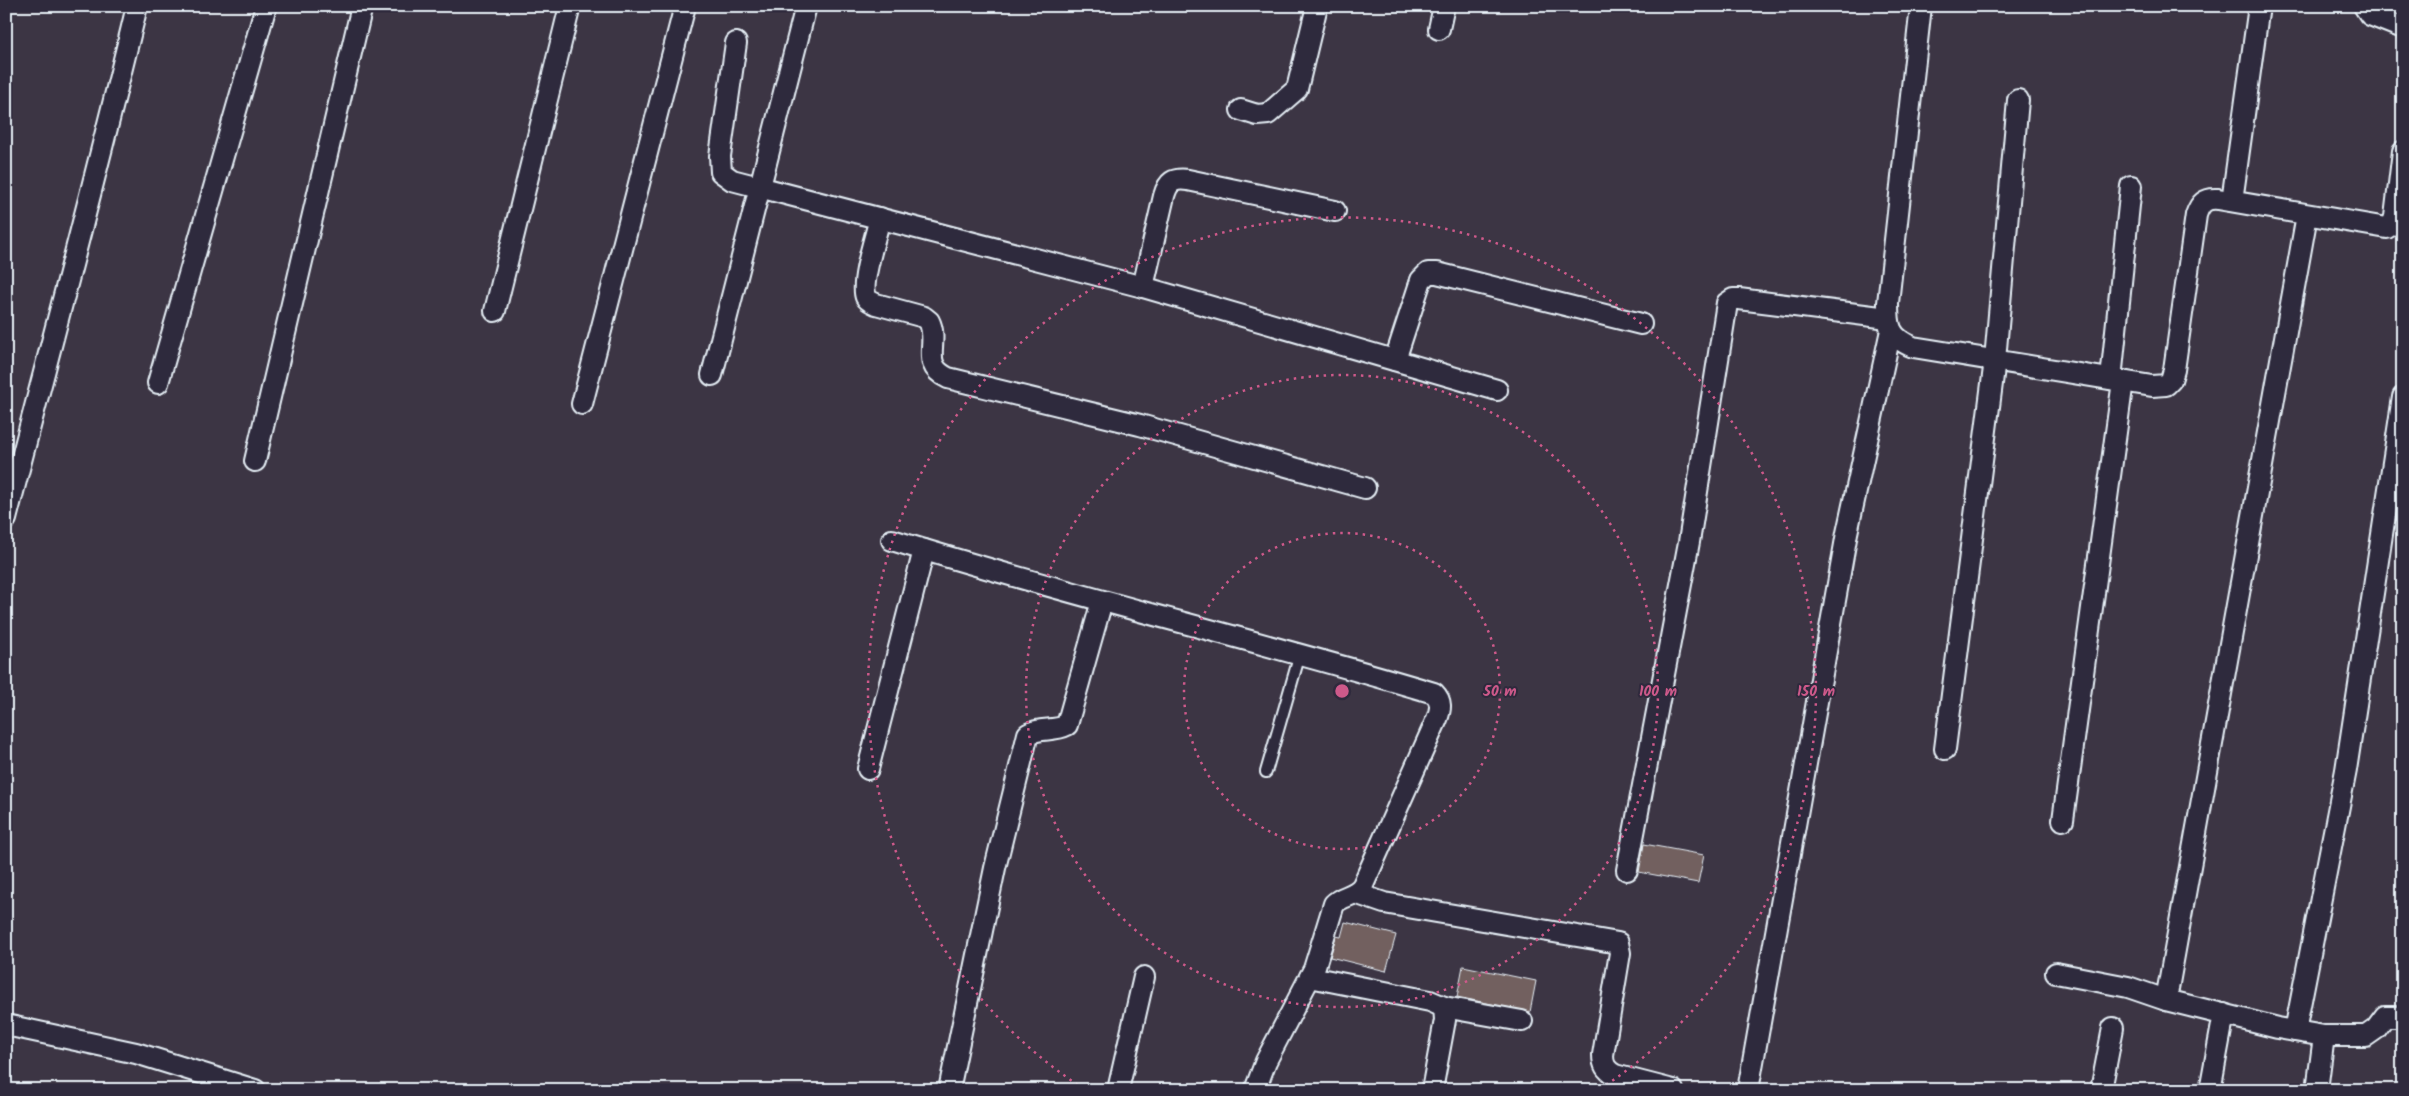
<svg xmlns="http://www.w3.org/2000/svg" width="2409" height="1096" font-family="Kalam,sans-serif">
	<rect width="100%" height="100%" fill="#3c3544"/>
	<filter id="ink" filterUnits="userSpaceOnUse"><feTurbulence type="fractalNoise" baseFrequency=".02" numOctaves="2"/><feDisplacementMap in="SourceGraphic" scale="10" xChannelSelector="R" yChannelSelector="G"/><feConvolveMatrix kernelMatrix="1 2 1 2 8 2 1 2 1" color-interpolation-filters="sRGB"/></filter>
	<g filter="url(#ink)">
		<g fill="#72605e" stroke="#e8f1f8">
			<path d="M1644 844 1704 855 1698 883 1639 872Z"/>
			<path d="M1345 922 1396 935 1386 971 1330 957 1336 936 1341 937Z"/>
			<path d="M1463 966 1536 981 1530 1012 1457 997Z"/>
		</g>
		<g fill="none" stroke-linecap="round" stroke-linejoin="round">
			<g stroke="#e8f1f8" stroke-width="14">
				<path id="service" d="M1266 772 1300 654"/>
			</g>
			<g stroke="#e8f1f8" stroke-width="24">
				<g id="minor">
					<path d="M1921 6 1888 303C1888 327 1889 337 1913 347L2152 386 2166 385 2171 380 2174 370 2196 215C2200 203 2205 198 2218 199L2387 228 2393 223 2395 217 2403 151"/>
					<path d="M2364 6 2370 15 2403 28"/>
					<path d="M1439 29 1444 6"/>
					<path d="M736 43 720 156 721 172 732 180 1143 287 1497 390"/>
					<path d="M1241 110 1257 115 1268 114 1297 89 1317 6"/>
					<path d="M2232 201 2259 6"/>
					<path d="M880 218C876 235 860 283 866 297 868 301 872 302 876 304L924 317 929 321C940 343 919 364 948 378L1140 425 1365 488"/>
					<path d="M1143 287 1164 196C1168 182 1173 178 1188 180L1335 211"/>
					<path d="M495 311 570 6"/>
					<path d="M1395 360 1421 280 1428 273H1437L1641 324"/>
					<path d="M712 375 806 6"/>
					<path d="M2111 379 2131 186"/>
					<path d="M158 383 266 6"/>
					<path d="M582 404 685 6"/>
					<path d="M255 461 362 6"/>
					<path d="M6 519C50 348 96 178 137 6"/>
					<path d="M892 540C1071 596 1254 639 1434 693 1442 701 1441 709 1437 719L1363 885C1356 897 1342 895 1334 904L1314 969 1266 1061 1255 1090"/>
					<path d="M1945 749 1995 360 2018 100"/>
					<path d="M868 769 924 550"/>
					<path d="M2063 820 2123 381"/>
					<path d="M1627 870 1689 542 1727 303 1733 299H1739L1888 318"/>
					<path d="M1355 893 1384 903 1618 943 1620 953 1603 1055C1603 1065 1606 1070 1615 1075L1673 1090"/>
					<path d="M2056 973 2128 987 2166 1000 2278 1028 2324 1036H2366L2376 1029 2385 1017H2403"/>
					<path d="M1310 977 1430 1001 1444 1007 1445 1020 1432 1090"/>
					<path d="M2166 1000 2307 215"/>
					<path d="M1444 1007 1522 1021"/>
					<path d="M6 1025 136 1053 255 1090"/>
					<path d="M2295 1031 2346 770 2403 397"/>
					<path d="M949 1090 995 868 1028 734C1041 727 1054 732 1067 725L1102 601"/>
					<path d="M1118 1090 1144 977"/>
					<path d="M1748 1090 1847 533 1891 330"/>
					<path d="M2101 1090 2113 1028"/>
					<path d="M2210 1090 2224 1014"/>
					<path d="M2317 1090 2324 1036"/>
				</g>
			</g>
			<use href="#service" stroke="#2f2a3d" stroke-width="10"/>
			<use href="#minor" stroke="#2f2a3d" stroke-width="20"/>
		</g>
	</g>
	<g fill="none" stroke="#cd598a" stroke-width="2.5" stroke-dasharray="2.5 5">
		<circle cx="1342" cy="691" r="158"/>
		<circle cx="1342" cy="691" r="316"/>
		<path d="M1084 1089A474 474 0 1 1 1600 1089"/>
	</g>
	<circle cx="1342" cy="691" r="8" fill="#cd598a" stroke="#2f2a3d" stroke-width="2.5"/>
	<g font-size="15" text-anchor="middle" font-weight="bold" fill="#cd598a" stroke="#2f2a3d" stroke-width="4" stroke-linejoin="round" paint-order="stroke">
		<text x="1500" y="696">50 m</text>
		<text x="1658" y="696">100 m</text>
		<text x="1816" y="696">150 m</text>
	</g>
	<rect width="2409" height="1096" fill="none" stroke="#2f2a3d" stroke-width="25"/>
	<rect x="12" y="12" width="2384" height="1071" fill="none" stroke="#e8f1f8" stroke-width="2" filter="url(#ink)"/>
</svg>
